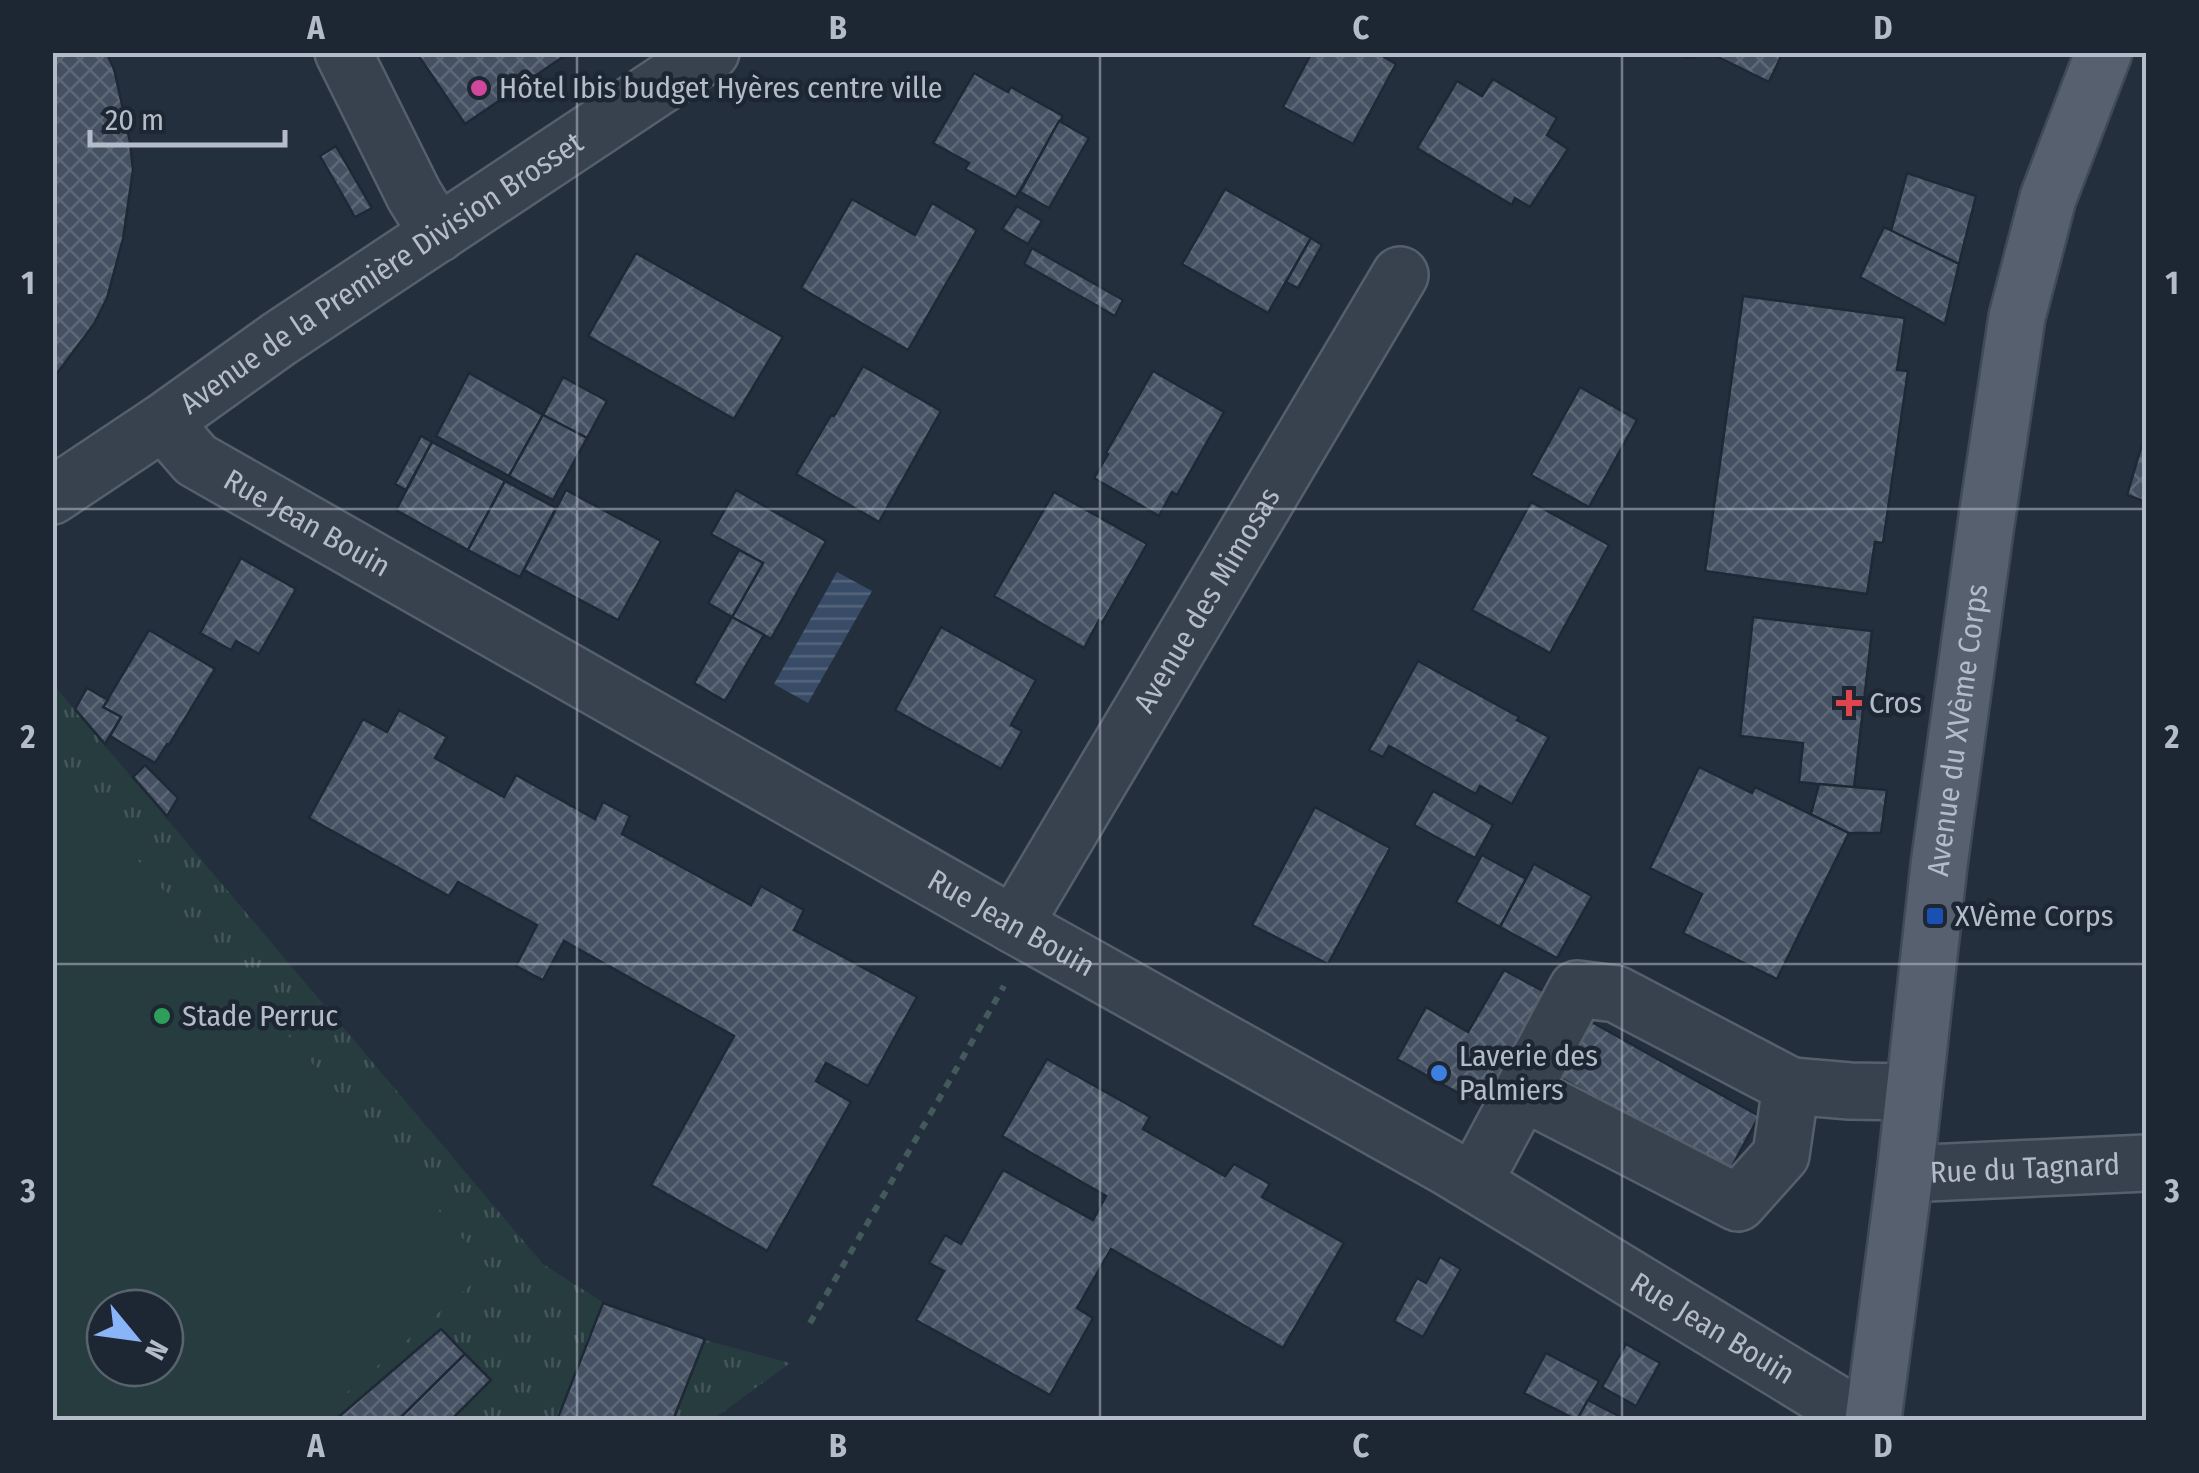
<svg xmlns="http://www.w3.org/2000/svg" width="2199" height="1473" font-family="'Fira Sans Condensed',sans-serif">
	<defs>
		<pattern id="grass-tufts" width="24" height="20" patternUnits="userSpaceOnUse" patternTransform="scale(2.5)"><rect width="24" height="20" fill="#263c3f"/><path d="M3 7l-1-3M5 7V3M7 7l1-3M15 17l-1-3M17 17v-4M19 17l1-3" fill="none" stroke="#435659"/></pattern>
		<pattern id="water-rules" width="6" height="5" patternUnits="userSpaceOnUse" patternTransform="scale(2.5)"><rect width="6" height="5" fill="#394c67"/><path d="M0 2.5h6" fill="none" stroke="#53647b"/></pattern>
		<pattern id="building-cross-hatch" width="8" height="8" patternUnits="userSpaceOnUse" patternTransform="scale(2.5)"><rect width="8" height="8" fill="#455162"/><path d="M0 0l8 8M0 8l8-8" fill="none" stroke="#5d6877"/></pattern>
	</defs>
	<rect width="100%" height="100%" fill="#242f3e"/>
	<path fill="url(#grass-tufts)" fill-rule="evenodd" d="M52 683 543 1264 604 1303 705 1340 790 1363 712 1420H53ZM105 1308H165V1368H105Z"/>
	<path fill="#263c3f" fill-rule="evenodd" d="M53 762 489 1269 315 1420H53ZM105 1308H165V1368H105Z"/>
	<path fill="url(#water-rules)" d="M837 572 872 591 808 703 774 684Z"/>
	<g fill="url(#building-cross-hatch)" stroke="#1f2835" stroke-width="2.5">
		<path d="M52 52H106L114 69 121 100 130 142 133 170 123 239 107 298 94 324 52 380Z"/>
		<path d="M416 52H570L465 124Z"/>
		<path d="M1312 52H1386L1384 57 1396 64 1353 144 1283 107Z"/>
		<path d="M1669 52H1702L1694 58H1686Z"/>
		<path d="M1708 52H1783L1769 82Z"/>
		<path d="M974 73 1008 92 1011 87 1063 116 1016 197 965 169 969 163 933 143Z"/>
		<path d="M1493 79 1557 118 1547 135 1568 149 1530 207 1515 198 1512 205 1417 148 1457 81 1482 96Z"/>
		<path d="M1059 121 1089 138 1049 208 1020 192Z"/>
		<path d="M336 146 372 208 355 217 320 156Z"/>
		<path d="M1907 173 1976 196 1959 264 1891 231Z"/>
		<path d="M1225 189 1311 238 1268 313 1182 264Z"/>
		<path d="M852 199 915 235 932 203 977 230 908 350 801 288Z"/>
		<path d="M1017 206 1042 221 1028 244 1002 229Z"/>
		<path d="M1884 227 1959 264 1945 324 1860 277Z"/>
		<path d="M1311 238 1322 245 1298 288 1286 282Z"/>
		<path d="M1032 248 1123 300 1115 316 1024 264Z"/>
		<path d="M636 253 783 337 734 419 588 336Z"/>
		<path d="M1743 296 1905 318 1897 370 1908 371 1883 543 1875 542 1867 594 1705 571Z"/>
		<path d="M863 366 941 411 879 522 796 474 831 415 834 416Z"/>
		<path d="M1153 371 1224 412 1177 495 1172 492 1159 516 1094 478 1108 454 1106 453Z"/>
		<path d="M469 373 543 415 509 476 436 436Z"/>
		<path d="M563 377 607 401 587 438 543 415Z"/>
		<path d="M1580 387 1637 420 1589 507 1531 475Z"/>
		<path d="M543 415 587 438 553 500 509 476Z"/>
		<path d="M2146 431V502L2127 495Z"/>
		<path d="M421 436 432 442 406 490 395 484Z"/>
		<path d="M432 442 505 481 468 550 396 510Z"/>
		<path d="M505 481 556 508 520 577 468 550Z"/>
		<path d="M566 490 661 541 618 620 524 570Z"/>
		<path d="M736 490 826 541 771 639 732 617 763 563 711 534Z"/>
		<path d="M1054 492 1147 544 1102 623 1099 620 1084 648 994 596Z"/>
		<path d="M1531 502 1609 545 1550 653 1472 610Z"/>
		<path d="M739 550 763 563 732 617 708 603Z"/>
		<path d="M241 558 296 589 259 654 236 641 231 650 200 633Z"/>
		<path d="M732 617 764 635 725 701 694 683Z"/>
		<path d="M1753 617 1872 631 1854 788 1799 782 1803 743 1740 736Z"/>
		<path d="M941 627 1036 680 1011 725 1022 731 1001 769 895 710Z"/>
		<path d="M149 630 215 669 169 745 167 744 155 763 110 736 121 717 103 707Z"/>
		<path d="M1418 661 1519 717 1517 720 1549 737 1512 804 1480 786 1476 794 1389 746 1383 757 1369 750Z"/>
		<path d="M87 688 108 700 103 707 121 717 105 744 75 709Z"/>
		<path d="M399 710 447 737 435 758 504 797 516 775 595 819 603 802 630 816 622 834 751 905 761 886 804 910 794 930 917 997 868 1086 826 1063 816 1081 851 1102 767 1251 651 1185 734 1036 564 941 543 980 516 966 537 925 458 882 449 896 309 818 363 719 387 732Z"/>
		<path d="M145 765 178 798 167 816 133 777Z"/>
		<path d="M1699 767 1752 793 1755 787 1849 833 1777 979 1683 933 1702 894 1650 868Z"/>
		<path d="M1819 784 1887 790 1881 833H1849L1811 814Z"/>
		<path d="M1433 791 1493 825 1475 858 1414 825Z"/>
		<path d="M1315 807 1390 848 1328 964 1252 925Z"/>
		<path d="M1482 855 1526 879 1500 927 1456 902Z"/>
		<path d="M1534 864 1592 896 1557 958 1500 927Z"/>
		<path d="M1504 970 1545 992 1482 1106 1397 1059 1426 1007 1468 1032Z"/>
		<path d="M1581 1016 1759 1116 1729 1172 1550 1072Z"/>
		<path d="M1047 1059 1150 1117 1143 1129 1225 1176 1234 1164 1270 1184 1262 1197 1344 1243 1283 1348 1111 1249 1077 1308 1093 1318 1050 1395 916 1320 944 1271 929 1263 945 1235 961 1244 1003 1170 1093 1220 1106 1196 1002 1136Z"/>
		<path d="M1440 1257 1461 1269 1423 1337 1394 1321 1417 1278 1426 1283Z"/>
		<path d="M603 1303 705 1339 673 1420H557Z"/>
		<path d="M441 1329 465 1354 398 1420H335Z"/>
		<path d="M1626 1344 1660 1363 1636 1406 1602 1387Z"/>
		<path d="M1546 1353 1599 1381 1577 1420 1524 1393Z"/>
		<path d="M465 1354 491 1380 451 1420H398Z"/>
		<path d="M1588 1400 1626 1420H1577Z"/>
	</g>
	<g fill="none" stroke-linecap="round" stroke-linejoin="round">
		<g stroke="#565f6c" stroke-width="60">
			<g id="minor">
				<path d="M343 52 414 195 438 234"/>
				<path id="s1" d="M163 422 196 460 1014 925 1449 1168 1863 1420"/>
				<path id="s2" d="M52 496 163 422 279 339 711 52"/>
				<path id="s3" d="M1014 925 1400 275"/>
				<path d="M1791 1086 1850 1091 1914 1092"/>
				<path id="s4" d="M1905 1174 2146 1163"/>
				<path d="M1474 1182 1577 989 1616 994 1791 1086 1781 1155 1738 1203 1523 1092"/>
			</g>
		</g>
		<g stroke="#414a57" stroke-width="60">
			<g id="major">
				<path id="s5" d="M1873 1420 1905 1174 1939 865 1986 524 2017 317 2048 198 2104 52"/>
			</g>
		</g>
		<path stroke="#44595c" stroke-width="6" stroke-dasharray="8 8" stroke-linecap="butt" d="M810 1323 1004 986"/>
		<use href="#minor" stroke="#38414e" stroke-width="55"/>
		<use href="#major" stroke="#56606e" stroke-width="55"/>
	</g>
	<path fill="none" stroke="#b4bcc9" stroke-width="2.5" stroke-opacity="0.55" d="M577 52V1420M1100 52V1420M1622 52V1420M52 509H2146M52 964H2146"/>
	<circle fill="#d1479c" stroke="#1d2633" stroke-width="4" cx="479" cy="88" r="10"/>
	<path fill="#e0444e" stroke="#1d2633" stroke-width="4" d="M1844 688h10v10h10v10h-10v10h-10v-10h-10v-10h10z"/>
	<rect fill="#1a4fb4" stroke="#1d2633" stroke-width="4" x="1925" y="906" width="20" height="20" rx="5"/>
	<circle fill="#2e9e5b" stroke="#1d2633" stroke-width="4" cx="162" cy="1016" r="10"/>
	<circle fill="#3f7fe0" stroke="#1d2633" stroke-width="4" cx="1439" cy="1073" r="10"/>
	<g text-anchor="middle" dominant-baseline="central" stroke-width="9" stroke-linejoin="round" paint-order="stroke">
		<g font-size="30" fill="#b4bcc9" stroke="#1d2633" text-anchor="start">
			<text x="499" y="88">Hôtel Ibis budget Hyères centre ville</text>
			<text x="1869" y="703">Cros</text>
			<text x="1955" y="916">XVème Corps</text>
			<text x="182" y="1016">Stade Perruc</text>
			<text x="1459" y="1056">Laverie des<tspan x="1459" dy="34">Palmiers</tspan></text>
		</g>
		<g font-size="30" fill="#b4bcc9" stroke="#1d2633">
			<text stroke="none"><textPath href="#s2" startOffset="398">Avenue de la Première Division Brosset</textPath></text>
			<text stroke="none"><textPath href="#s1" startOffset="178">Rue Jean Bouin</textPath></text>
			<text stroke="none"><textPath href="#s3" startOffset="378">Avenue des Mimosas</textPath></text>
			<text stroke="none"><textPath href="#s5" startOffset="695">Avenue du XVème Corps</textPath></text>
			<text stroke="none"><textPath href="#s1" startOffset="988">Rue Jean Bouin</textPath></text>
			<text stroke="none"><textPath href="#s4" startOffset="120">Rue du Tagnard</textPath></text>
			<text stroke="none"><textPath href="#s1" startOffset="1798">Rue Jean Bouin</textPath></text>
		</g>
	</g>
	<rect width="2199" height="1473" fill="none" stroke="#1d2633" stroke-width="110"/>
	<g transform="translate(135 1338) rotate(119)"><circle r="48" fill="#1d2633" stroke="#59626f" stroke-width="2.5"/>
	<path d="M0-8L18 38L0 25L-18 38Z" fill="#8ab4f8"/>
	<text y="-15" font-size="28" font-weight="bold" text-anchor="middle" fill="#b4bcc9">N</text>
	</g>
	<path d="M90 130v15h195v-15" fill="none" stroke="#b4bcc9" stroke-width="5"/>
	<text x="105" y="130" font-size="30" fill="#b4bcc9" stroke="#1d2633" stroke-width="8" paint-order="stroke">20 m</text>
	<rect x="55" y="55" width="2089" height="1363" fill="none" stroke="#b4bcc9" stroke-width="4"/>
	<g font-size="32" text-anchor="middle" font-weight="bold" fill="#b4bcc9">
		<text x="316" y="39">A</text>
		<text x="838" y="39">B</text>
		<text x="1361" y="39">C</text>
		<text x="1883" y="39">D</text>
		<text x="28" y="294">1</text>
		<text x="2172" y="294">1</text>
		<text x="28" y="748">2</text>
		<text x="2172" y="748">2</text>
		<text x="28" y="1202">3</text>
		<text x="2172" y="1202">3</text>
		<text x="316" y="1457">A</text>
		<text x="838" y="1457">B</text>
		<text x="1361" y="1457">C</text>
		<text x="1883" y="1457">D</text>
	</g>
</svg>
